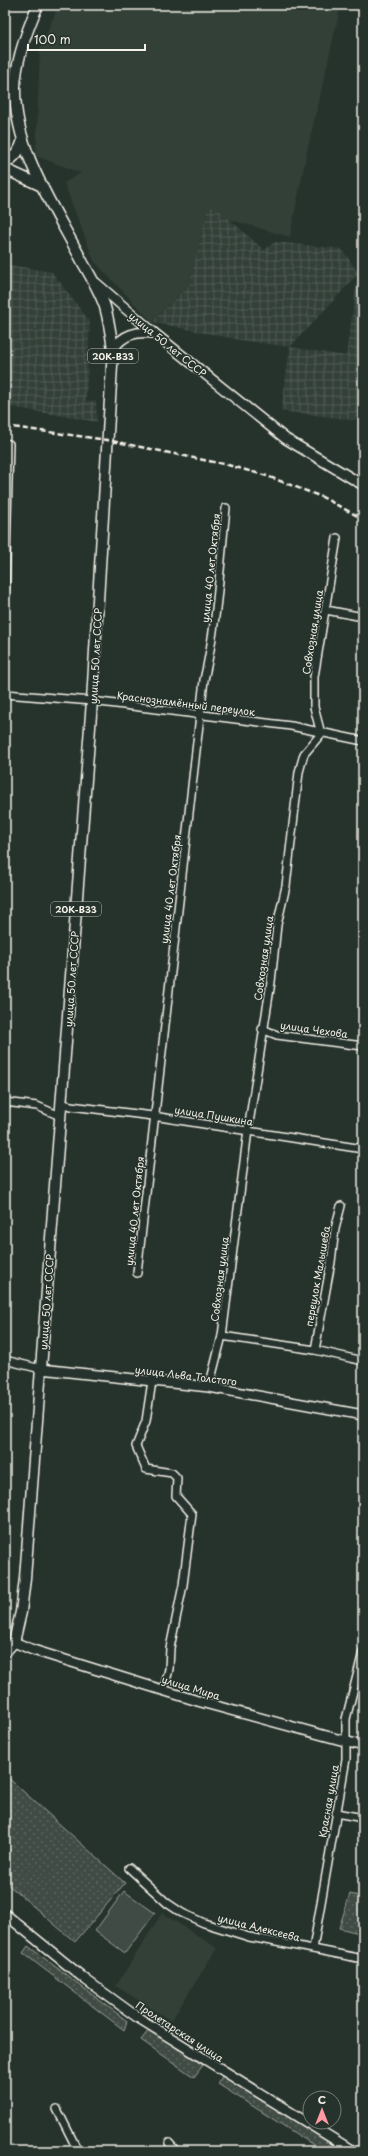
<svg xmlns="http://www.w3.org/2000/svg" width="368" height="2156" font-family="'Playpen Sans',sans-serif">
	<defs>
		<pattern id="industrial-grid" width="8" height="8" patternUnits="userSpaceOnUse"><rect width="8" height="8" fill="#333f39"/><path d="M0 4h8M4 0v8" fill="none" stroke="#515b56"/></pattern>
		<pattern id="park-dots" width="8" height="8" patternUnits="userSpaceOnUse"><rect width="8" height="8" fill="#414b45"/><path d="M2 2h.1M6 6h.1" fill="none" stroke="#5d6560" stroke-width="1.8" stroke-linecap="round"/></pattern>
	</defs>
	<rect width="100%" height="100%" fill="#26332d"/>
	<filter id="ink" filterUnits="userSpaceOnUse"><feTurbulence type="fractalNoise" baseFrequency=".025" numOctaves="2"/><feDisplacementMap in="SourceGraphic" scale="8" xChannelSelector="R" yChannelSelector="G"/><feConvolveMatrix kernelMatrix="1 2 1 2 8 2 1 2 1" color-interpolation-filters="sRGB"/></filter>
	<g filter="url(#ink)">
		<g fill="#333f39">
			<path d="M59 5H341L306 156 290 237 207 213 189 285 152 322 94 261 64 183 81 173 36 156 40 48Z"/>
			<path d="M162 1913 217 1948 171 2021 116 1986Z"/>
		</g>
		<g fill="url(#industrial-grid)" fill-rule="evenodd">
			<path d="M215 207 264 250 275 242 342 249 359 274H363V411L354 420 281 411 290 347 240 340 152 322 189 285 208 208ZM358 274 346 356 290 347Z"/>
			<path d="M5 264 52 272 90 322 86 401H96L97 422 5 406Z"/>
		</g>
		<g fill="url(#park-dots)" stroke="#9a9e96">
			<path d="M5 1775 125 1883 75 1942 5 1882Z"/>
			<path d="M350 1894 363 1897V1934L339 1928Z"/>
			<path d="M28 1946 127 2021 124 2030 23 1953Z"/>
			<path d="M149 2030 203 2065 194 2077 141 2040Z"/>
			<path d="M222 2076 330 2143 323 2151 218 2084Z"/>
		</g>
		<path fill="#414b45" stroke="#9a9e96" d="M124 1891 155 1913 125 1953 95 1931Z"/>
		<g fill="none" stroke-linecap="round" stroke-linejoin="round">
			<g stroke="#f4f1e8" stroke-width="10">
				<g id="street">
					<path d="M5 443 9 444 5 597"/>
					<path d="M326 610 363 617"/>
					<path d="M5 694 92 701 291 726 363 741"/>
					<path d="M262 1029 277 1035 363 1046"/>
					<path d="M5 1102 37 1106 60 1116"/>
					<path d="M61 1103 71 1106 153 1116 363 1149"/>
					<path d="M137 1273 204 680C217 624 220 565 226 508"/>
					<path d="M222 1336 315 1350 363 1361"/>
					<path d="M315 1350 331 1262 335 1229 341 1206"/>
					<path d="M5 1360 41 1369"/>
					<path d="M152 1381 146 1421 136 1446 146 1469 172 1473 177 1478 176 1496 192 1514 183 1585 170 1648 169 1669 164 1690"/>
					<path d="M209 1387 222 1336 248 1130 271 982 277 925 286 886 299 772 304 754 321 734 314 707V677L337 538"/>
					<path d="M336 1813 363 1818"/>
					<path d="M129 1868 167 1903 182 1913 204 1923 249 1937 313 1949 346 1759V1719L363 1652"/>
					<path d="M313 1949 363 1959"/>
					<path d="M57 2109 78 2151"/>
					<path d="M169 2143 176 2151"/>
				</g>
			</g>
			<g stroke="#f4f1e8" stroke-width="12">
				<g id="secondary">
					<path d="M96 283 154 333 286 439 363 485"/>
					<path d="M113 349C124 334 136 331 154 333"/>
					<path d="M41 1369 209 1387 363 1415"/>
					<path d="M14 1642 33 1650 201 1702 363 1746"/>
					<path d="M5 1914 86 1980 137 2017 353 2151"/>
				</g>
			</g>
			<g stroke="#f4f1e8" stroke-width="13">
				<g id="primary">
					<path d="M5 163C15 157 20 151 23 140"/>
					<path d="M5 169 42 186"/>
					<path d="M5 1652 14 1642 21 1612 25 1578 92 701 113 349C111 335 109 321 105 307 100 292 91 277 83 263 55 208 14 151 15 87 16 59 27 30 38 5"/>
				</g>
			</g>
			<use href="#street" stroke="#26332d" stroke-width="7"/>
			<use href="#secondary" stroke="#26332d" stroke-width="9"/>
			<use href="#primary" stroke="#26332d" stroke-width="10"/>
			<path stroke="#f4f1e8" stroke-width="2.5" stroke-dasharray="6 3" stroke-linecap="butt" d="M5 426 107 440 228 465 267 476 322 497 363 519"/>
		</g>
	</g>
	<g text-anchor="middle" dominant-baseline="central" stroke-width="3" stroke-linejoin="round" paint-order="stroke">
		<g fill="#26332d" stroke="#b6b8b0" stroke-width="1">
			<rect x="88" y="349" width="50" height="14" rx="3"/>
			<rect x="51" y="902" width="50" height="14" rx="3"/>
		</g>
		<g font-size="9" font-weight="bold" fill="#f4f1e8">
			<text x="113" y="356">20К-В33</text>
			<text x="76" y="909">20К-В33</text>
		</g>
		<g font-size="10" fill="#f4f1e8" stroke="#26332d">
			<text transform="translate(168 344) rotate(39)">улица 50 лет СССР</text>
			<text transform="translate(210 568) rotate(-84)">улица 40 лет Октября</text>
			<text transform="translate(312 632) rotate(-81)">Совхозная улица</text>
			<text transform="translate(95 656) rotate(-87)">улица 50 лет СССР</text>
			<text transform="translate(186 703) rotate(7)">Краснознамённый переулок</text>
			<text transform="translate(170 889) rotate(-83)">улица 40 лет Октября</text>
			<text transform="translate(263 958) rotate(-82)">Совхозная улица</text>
			<text transform="translate(71 979) rotate(-86)">улица 50 лет СССР</text>
			<text transform="translate(314 1029) rotate(8)">улица Чехова</text>
			<text transform="translate(214 1115) rotate(9)">улица Пушкина</text>
			<text transform="translate(134 1211) rotate(-84)">улица 40 лет Октября</text>
			<text transform="translate(317 1276) rotate(-80)">переулок Малышева</text>
			<text transform="translate(219 1279) rotate(-83)">Совхозная улица</text>
			<text transform="translate(46 1302) rotate(-86)">улица 50 лет СССР</text>
			<text transform="translate(186 1375) rotate(7)">улица Льва Толстого</text>
			<text transform="translate(191 1687) rotate(17)">улица Мира</text>
			<text transform="translate(328 1801) rotate(-80)">Красная улица</text>
			<text transform="translate(259 1927) rotate(14)">улица Алексеева</text>
			<text transform="translate(180 2031) rotate(33)">Пролетарская улица</text>
		</g>
	</g>
	<rect width="368" height="2156" fill="none" stroke="#26332d" stroke-width="20"/>
	<rect x="10" y="10" width="348" height="2136" fill="none" stroke="#f4f1e8" stroke-width="1.5" filter="url(#ink)"/>
	<g transform="translate(322 2110)"><circle r="19" fill="#26332d" stroke="#787f78"/>
	<path d="M0-3L7 15L0 10L-7 15Z" fill="#ff9aa2"/>
	<text y="-6" font-size="11" font-weight="bold" text-anchor="middle" fill="#f4f1e8">С</text>
	</g>
	<path d="M28 44v6h117v-6" fill="none" stroke="#f4f1e8" stroke-width="2"/>
	<text x="34" y="44" font-size="12" fill="#f4f1e8" stroke="#26332d" stroke-width="3" paint-order="stroke">100 m</text>
</svg>
